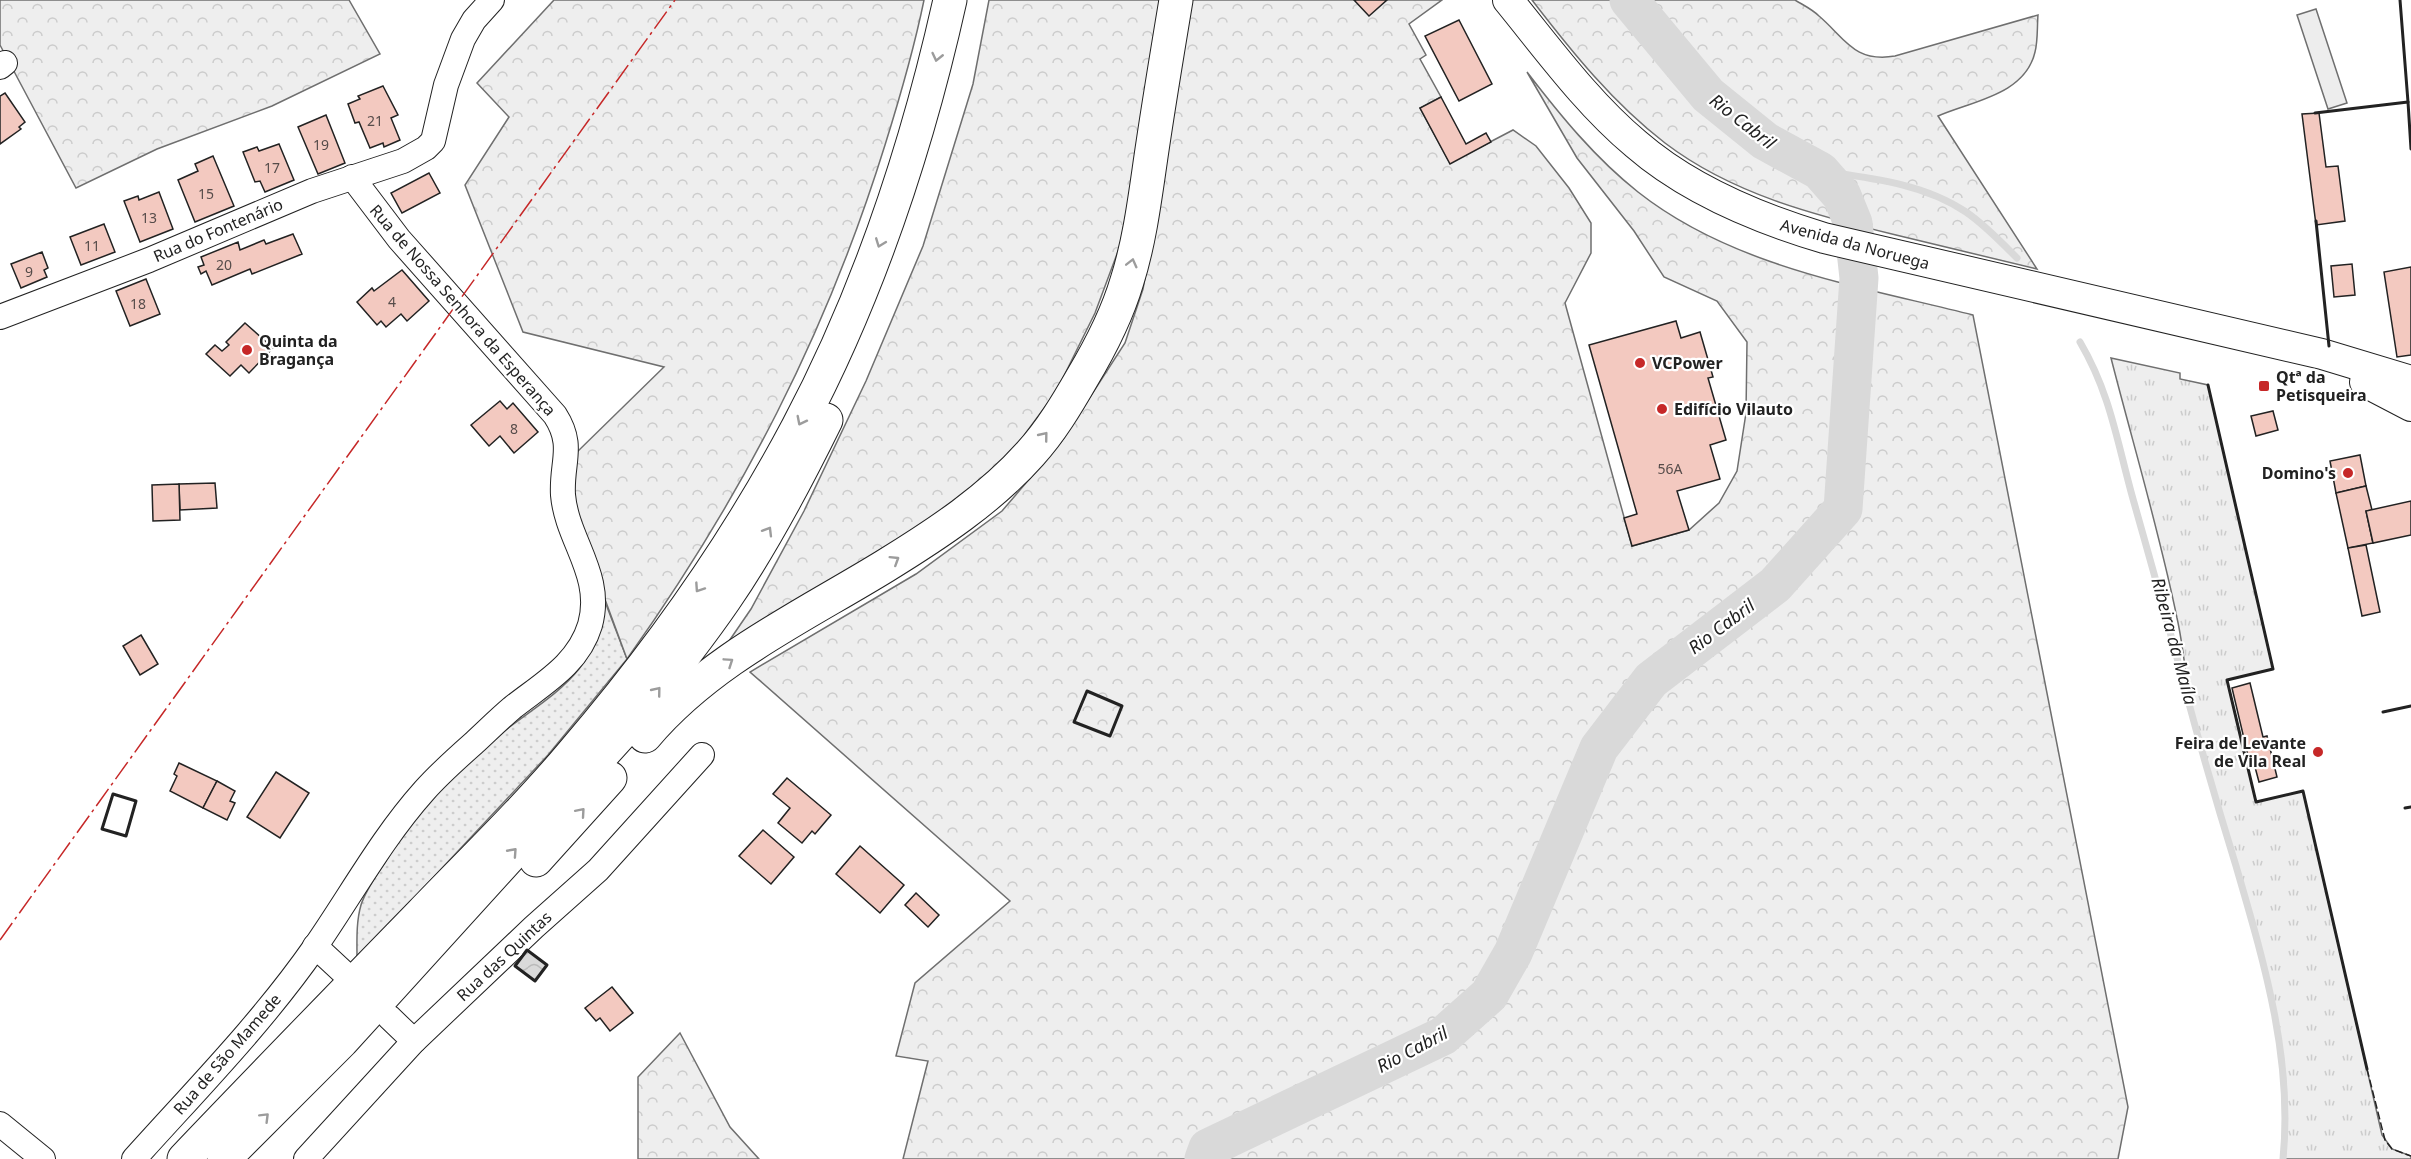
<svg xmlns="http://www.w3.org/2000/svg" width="2411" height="1159" font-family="'Noto Sans',sans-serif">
	<defs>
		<pattern id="grass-dots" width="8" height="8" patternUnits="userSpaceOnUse" patternTransform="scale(1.5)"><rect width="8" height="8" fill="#eee"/><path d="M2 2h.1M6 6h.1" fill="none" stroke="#ccc" stroke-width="1.8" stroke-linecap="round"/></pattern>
		<pattern id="forest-crowns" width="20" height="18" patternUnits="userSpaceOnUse" patternTransform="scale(1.5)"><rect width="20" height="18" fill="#eee"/><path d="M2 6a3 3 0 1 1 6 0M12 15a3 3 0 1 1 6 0" fill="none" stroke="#ccc"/></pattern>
		<pattern id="park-tufts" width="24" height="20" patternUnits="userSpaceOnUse" patternTransform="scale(1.5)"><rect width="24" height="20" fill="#eee"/><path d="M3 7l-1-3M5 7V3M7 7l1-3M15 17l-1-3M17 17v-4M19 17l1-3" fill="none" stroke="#ccc"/></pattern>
		<pattern id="water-waves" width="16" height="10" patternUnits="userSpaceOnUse" patternTransform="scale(1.5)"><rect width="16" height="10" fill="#d9d9d9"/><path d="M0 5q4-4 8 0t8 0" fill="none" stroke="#bababa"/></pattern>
	</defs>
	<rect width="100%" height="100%" fill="#fff"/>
	<path fill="url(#grass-dots)" stroke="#6f6f6f" stroke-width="1.5" d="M604 599 627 659 548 755 357 959C357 941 356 922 361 905 366 889 377 875 386 861 396 845 406 827 419 812 438 789 464 764 487 745 541 698 600 680 604 599Z"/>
	<g fill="url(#forest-crowns)" stroke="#6f6f6f" stroke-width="1.5">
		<path d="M0 0H349L380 54 272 106 157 149 76 188 0 45Z"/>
		<path d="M554 0H924C914 49 900 97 885 145 826 335 742 497 627 659L572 510 576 453 664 367 523 332 465 185 509 117 477 83Z"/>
		<path d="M989 0H1166L1120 246 1095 313 1056 392 1011 453 932 523 727 644 751 609 804 511 866 381 923 246 973 84Z"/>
		<path d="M1191 0H1442L1409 24 1426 55 1420 59 1441 97 1420 108 1450 163 1513 130 1536 146 1569 188 1591 223V253L1565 303 1632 546 1689 530 1719 503 1737 471 1746 413 1747 342 1717 301 1664 277 1634 231 1577 158 1527 72C1560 115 1595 158 1638 192 1733 267 1859 286 1973 315L2128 1107 2118 1159H903L928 1061 896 1056 915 983 1010 901 750 672 916 574 1002 511 1061 442 1125 343 1143 289 1161 191Z"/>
		<path d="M1532 0H1795C1803 5 1812 9 1819 16 1845 38 1854 63 1895 56L2038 15C2037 27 2038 41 2035 52 2025 95 1972 101 1938 116L2037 269C1990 258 1943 246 1896 235 1814 215 1732 194 1665 143 1613 103 1572 52 1532 0Z"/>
		<path d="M680 1033 730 1127 759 1159H638V1077Z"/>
	</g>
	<path fill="url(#park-tufts)" stroke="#6f6f6f" stroke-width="1.5" d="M2111 358 2180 373V379L2208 385 2273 669 2227 680 2256 802 2303 791 2382 1135 2392 1149 2411 1156V1159H2283C2297 1008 2229 869 2195 725 2186 690 2185 653 2177 618 2159 530 2133 444 2111 358Z"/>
	<path fill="#ededed" stroke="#6f6f6f" stroke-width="1.5" d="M2316 9 2347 103 2328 109 2297 15Z"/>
	<path fill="url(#water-waves)" stroke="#6f6f6f" stroke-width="1.5" d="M527 950 547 965 535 981 515 966Z"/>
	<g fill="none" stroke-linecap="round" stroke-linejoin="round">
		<g stroke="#d9d9d9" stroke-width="7">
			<path d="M1820 171C1870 178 1923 183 1966 212 1985 225 2001 242 2017 258"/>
			<path d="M2080 342C2111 395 2117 442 2133 499 2152 566 2171 633 2188 700 2203 756 2219 811 2236 866 2264 962 2293 1058 2283 1159"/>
		</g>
		<path stroke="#d9d9d9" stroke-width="39" d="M1204 1159 1208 1148 1443 1036 1489 995 1513 953 1599 748 1651 680 1775 585 1843 509 1859 278 1853 223 1842 196 1820 171 1765 141 1708 95 1629 0"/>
	</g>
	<g fill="#f3c9c0" stroke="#222" stroke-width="1.5">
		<path d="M1354 0H1387L1369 16Z"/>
		<path d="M1459 20 1492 84 1459 101 1425 36Z"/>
		<path d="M383 86 398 115 391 118 400 140 384 147 383 143 370 148 359 122 355 123 348 104 360 99 358 96Z"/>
		<path d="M5 93 25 122 19 127 21 129 0 144V96Z"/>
		<path d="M1441 97 1466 144 1486 133 1491 142 1450 164 1420 108Z"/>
		<path d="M2319 113 2326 167 2338 166 2345 221 2316 225 2302 114Z"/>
		<path d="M326 115 345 163 318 174 298 127Z"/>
		<path d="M279 144 294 180 265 192 260 181 255 182 243 152 257 147 259 151Z"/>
		<path d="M213 156 234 206 195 222 178 180 198 171 195 164Z"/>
		<path d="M429 173 440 193 402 213 391 193Z"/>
		<path d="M159 192 173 229 140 242 124 201 138 196 139 200Z"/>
		<path d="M104 224 115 252 81 265 70 237Z"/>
		<path d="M293 234 302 254 252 274 250 269 212 285 206 271 201 274 198 267 204 265 201 257 238 242 240 250 264 240 266 244Z"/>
		<path d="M42 252 48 268 44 270 47 277 21 288 11 264Z"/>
		<path d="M2352 264 2355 295 2334 297 2331 266Z"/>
		<path d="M2411 267V355L2397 357 2384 272Z"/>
		<path d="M402 270 429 301 407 321 401 314 386 327 381 321 377 325 357 302 372 288 374 291Z"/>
		<path d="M146 279 160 314 130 326 116 291Z"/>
		<path d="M1676 321 1681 338 1700 332 1713 377 1708 378 1726 440 1710 445 1720 479 1677 491 1689 530 1632 546 1624 518 1637 514 1589 345Z"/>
		<path d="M245 323 273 348 249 373 241 365 230 376 206 354 215 345 222 351 229 345 226 342Z"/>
		<path d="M500 401 507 409 513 403 538 432 514 453 500 436 489 446 471 425Z"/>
		<path d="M2273 411 2278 430 2256 436 2251 416Z"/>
		<path d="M2360 455 2366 486 2336 493 2330 461Z"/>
		<path d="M215 483 217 508 180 510 179 484Z"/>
		<path d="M179 484 180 520 153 521 152 485Z"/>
		<path d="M2366 486 2372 510 2366 511 2373 543 2348 548 2336 493Z"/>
		<path d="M2411 501V535L2373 543 2366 511Z"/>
		<path d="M2366 545 2380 612 2362 616 2348 548Z"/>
		<path d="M141 635 158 664 140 675 123 646Z"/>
		<path d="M2250 683 2263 737 2267 736 2277 777 2259 782 2255 767 2251 768 2232 688Z"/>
		<path d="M179 763 217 781 203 808 170 791 177 776 174 774Z"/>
		<path d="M276 772 309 793 280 838 247 817Z"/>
		<path d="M787 778 831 815 815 834 812 831 802 843 778 823 790 808 773 794Z"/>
		<path d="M217 781 235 791 230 801 235 803 227 820 203 808Z"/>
		<path d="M763 830 794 857 771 884 739 856Z"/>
		<path d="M860 846 904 885 880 913 836 874Z"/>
		<path d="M916 893 939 915 928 927 905 905Z"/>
		<path d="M612 987 633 1013 610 1031 600 1018 596 1021 585 1008Z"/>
	</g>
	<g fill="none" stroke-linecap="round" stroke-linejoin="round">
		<g stroke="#222" stroke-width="26">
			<g id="minor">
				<path d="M0 67 5 63"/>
				<path d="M0 317 149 260 312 191 403 161 426 148 433 141 446 85 463 39 474 20 492 0"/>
				<path d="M315 946 343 972"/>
				<path d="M389 1017 414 1041"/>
				<path d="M0 1124 43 1159"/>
				<path d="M134 1159C196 1090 262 1023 315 947 351 895 382 838 424 791 439 774 457 758 474 743 487 731 499 719 512 708 542 684 578 665 590 625 604 575 567 541 563 495 561 462 575 446 555 415L399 239 352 177"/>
				<path d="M306 1159 414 1041 534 927 598 870 702 755"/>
			</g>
		</g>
		<g stroke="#222" stroke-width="32">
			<g id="major">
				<path d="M1508 0C1548 49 1587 103 1636 144 1689 190 1757 218 1824 238L2322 354 2411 381"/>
				<path d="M2365 382 2411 406"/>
			</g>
		</g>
		<g stroke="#222" stroke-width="35">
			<g id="highway">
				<path d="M645 736C709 660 802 617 885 566 937 534 990 499 1030 454 1051 431 1067 404 1082 378 1100 348 1117 315 1127 281 1141 237 1146 189 1153 143 1160 96 1168 48 1176 0"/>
				<path d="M536 860 610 778"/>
				<path d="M184 1159C262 1077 342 995 421 914 472 861 525 810 572 754 658 654 736 544 798 427 869 293 917 148 950 0"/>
				<path d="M224 1159 342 1041 628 726C662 684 695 643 725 599 764 542 796 481 826 420"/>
			</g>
		</g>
		<use href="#minor" stroke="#fff" stroke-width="24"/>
		<use href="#major" stroke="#fff" stroke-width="30"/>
		<use href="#highway" stroke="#fff" stroke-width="33"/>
		<path stroke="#222" stroke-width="1.5" stroke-dasharray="8 3" stroke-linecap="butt" d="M2367 1069 2385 1140 2392 1149 2411 1156"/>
		<g stroke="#222" stroke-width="3">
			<path d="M2400 0 2408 102"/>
			<path d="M2315 113 2408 102 2411 149"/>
			<path d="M2316 221 2329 346"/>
			<path d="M2208 385 2273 669 2227 680 2256 802 2303 791 2367 1069"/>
			<path d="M1087 691 1122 706 1110 736 1074 722Z"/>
			<path d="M2383 712 2411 706"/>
			<path d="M113 794 136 801 126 836 102 829Z"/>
			<path d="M2405 808 2411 807"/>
			<path d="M527 950 547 965 535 981 515 966Z"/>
		</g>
		<path stroke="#c62828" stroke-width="1.5" stroke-dasharray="21 4.5 3 4.5" stroke-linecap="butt" d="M0 940 675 0"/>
	</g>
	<defs><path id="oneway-chevron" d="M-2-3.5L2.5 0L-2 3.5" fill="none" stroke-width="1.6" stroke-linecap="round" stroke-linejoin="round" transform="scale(1.5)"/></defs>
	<g stroke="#9c9c9c">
		<use href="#oneway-chevron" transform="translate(937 57) rotate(103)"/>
		<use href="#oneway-chevron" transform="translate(880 243) rotate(111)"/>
		<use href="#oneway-chevron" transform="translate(1132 263) rotate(-76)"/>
		<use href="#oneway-chevron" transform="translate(801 421) rotate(117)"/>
		<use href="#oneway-chevron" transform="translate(1044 436) rotate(-51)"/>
		<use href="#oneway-chevron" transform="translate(768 531) rotate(-59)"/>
		<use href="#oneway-chevron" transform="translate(895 560) rotate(-32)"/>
		<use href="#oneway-chevron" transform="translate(699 588) rotate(124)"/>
		<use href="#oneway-chevron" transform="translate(729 662) rotate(-34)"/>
		<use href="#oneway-chevron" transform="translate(657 691) rotate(-51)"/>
		<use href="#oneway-chevron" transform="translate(581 812) rotate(-49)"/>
		<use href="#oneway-chevron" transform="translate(513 852) rotate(-48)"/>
		<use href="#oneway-chevron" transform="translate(265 1117) rotate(-45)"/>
	</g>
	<g fill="#c62828" stroke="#fff" stroke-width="2">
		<circle cx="247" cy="350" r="6"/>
		<circle cx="1640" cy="363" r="6"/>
		<rect x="2258" y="380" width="12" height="12" rx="3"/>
		<circle cx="1662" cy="409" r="6"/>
		<circle cx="2348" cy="473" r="6"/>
		<circle cx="2318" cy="752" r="6"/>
	</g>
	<g text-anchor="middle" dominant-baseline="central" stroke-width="4.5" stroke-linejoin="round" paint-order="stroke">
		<g font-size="14" fill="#564c4a">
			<text x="375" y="120">21</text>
			<text x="321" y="144">19</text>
			<text x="272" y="167">17</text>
			<text x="206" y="193">15</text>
			<text x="149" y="217">13</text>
			<text x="92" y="245">11</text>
			<text x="224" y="264">20</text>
			<text x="29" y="271">9</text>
			<text x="392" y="301">4</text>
			<text x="138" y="303">18</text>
			<text x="514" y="428">8</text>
			<text x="1670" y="468">56A</text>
		</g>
		<g font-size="16" fill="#222" stroke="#fff">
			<text transform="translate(218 230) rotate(-23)">Rua do Fontenário</text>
			<text transform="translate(1855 244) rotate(15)">Avenida da Noruega</text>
			<text transform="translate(463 310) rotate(49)">Rua de Nossa Senhora da Esperança</text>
			<text transform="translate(504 956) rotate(-43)">Rua das Quintas</text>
			<text transform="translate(227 1054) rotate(-49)">Rua de São Mamede</text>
		</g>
		<g font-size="16" font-weight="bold" fill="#222" stroke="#fff" text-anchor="start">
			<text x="259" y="341">Quinta da<tspan x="259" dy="18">Bragança</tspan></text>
			<text x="1652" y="363">VCPower</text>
			<text x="2276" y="377">Qtª da<tspan x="2276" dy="18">Petisqueira</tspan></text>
			<text x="1674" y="409">Edifício Vilauto</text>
			<text x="2336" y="473" text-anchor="end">Domino's</text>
			<text x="2306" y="743" text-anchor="end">Feira de Levante<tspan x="2306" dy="18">de Vila Real</tspan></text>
		</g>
		<g font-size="18" font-style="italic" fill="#222" stroke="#fff">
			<text transform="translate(1743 121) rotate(38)">Rio Cabril</text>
			<text transform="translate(1721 626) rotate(-37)">Rio Cabril</text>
			<text transform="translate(2175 641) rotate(75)">Ribeira da Maíla</text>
			<text transform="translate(1412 1049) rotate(-28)">Rio Cabril</text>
		</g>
	</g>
</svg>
